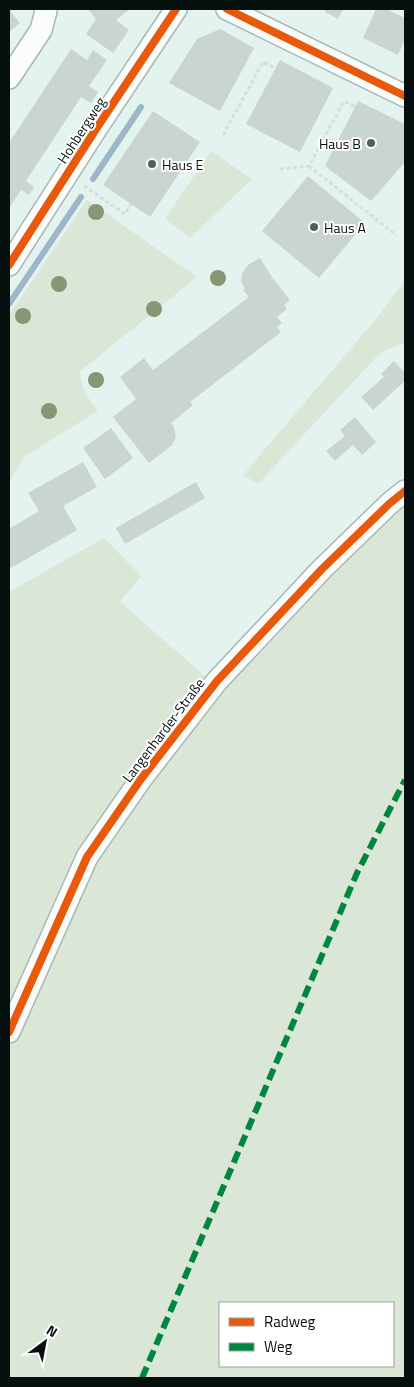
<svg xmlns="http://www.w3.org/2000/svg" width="414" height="1387" font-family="'Titillium Web',sans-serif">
	<rect width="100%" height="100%" fill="#e3f3f0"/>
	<g fill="#dbe7d6" fill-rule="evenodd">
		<path d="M211 151 252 179 190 238 165 219Z"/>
		<path d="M87 200 197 277 79 372 85 393 98 411 25 456 9 483V315Z"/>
		<path d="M405 281V342L380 353 258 484 243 475 376 319Z"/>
		<path d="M405 506V1378H9V1048L88 863 221 690 327 575ZM220 1303H393V1366H220Z"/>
		<path d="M104 538 141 576 120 602 206 677 135 770 73 857 9 1003V592Z"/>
	</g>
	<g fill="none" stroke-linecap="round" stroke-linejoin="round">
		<g stroke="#9db7c8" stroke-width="6">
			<path d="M93 179 141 107"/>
			<path d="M9 304 81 197"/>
		</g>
	</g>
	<g fill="#cad5d0">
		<path d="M88 9H130L116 20 129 30 113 53 86 34 96 19Z"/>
		<path d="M326 9H343L338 19 325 12Z"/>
		<path d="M376 9H386L405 18V39L398 55 363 38Z"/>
		<path d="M9 10 20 23 9 32Z"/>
		<path d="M220 29 254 48 220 111 169 83 197 39Z"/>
		<path d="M71 49 87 60 93 50 107 60 89 86 98 92 91 103 81 97 26 181 34 187 29 195 21 190 9 208V143Z"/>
		<path d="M280 60 333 88 300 152 246 124Z"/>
		<path d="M358 101 405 124V162L371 201 325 166Z"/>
		<path d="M153 111 200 142 150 217 103 185Z"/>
		<path d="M308 176 365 223 319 278 262 231Z"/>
		<path d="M260 258 274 280 290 300 284 305 287 309 277 317 282 323 277 327 281 332 190 402 193 405 171 423 174 427 176 438 172 445 149 463 113 417 136 399 120 377 144 358 153 370 249 297 243 290 245 289 241 282 242 273 249 264Z"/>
		<path d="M394 361 405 373V381L373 410 361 397 384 377 381 374Z"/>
		<path d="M355 417 376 442 362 455 353 445 335 461 326 451 345 436 340 430Z"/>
		<path d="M111 428 133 458 105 479 83 448Z"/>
		<path d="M83 462 97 487 63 506 77 530 9 569V529L39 511 28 493Z"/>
		<path d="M196 482 205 498 125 544 116 528Z"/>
	</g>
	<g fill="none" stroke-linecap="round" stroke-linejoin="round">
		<g stroke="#aab6b4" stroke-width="24">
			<g id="minor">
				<path d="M227 9 405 96"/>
				<path d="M9 78 41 30 46 11 45 9"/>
				<path d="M9 265 96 129 176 9"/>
				<path d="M9 1032 87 857 141 779 217 681 322 569 389 504 405 491"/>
			</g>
		</g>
		<g stroke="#d9dedc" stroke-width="3" stroke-dasharray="4 2.5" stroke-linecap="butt">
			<path d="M223 135 263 62 275 68"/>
			<path d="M309 166 396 235"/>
			<path d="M280 169 309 166 344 101 355 107"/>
			<path d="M84 186 125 214 131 204"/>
		</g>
		<use href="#minor" stroke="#fbfdfd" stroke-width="21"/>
		<path stroke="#00873e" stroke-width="6" stroke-dasharray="12 6" stroke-linecap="butt" d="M142 1378 357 873 405 780"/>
		<g stroke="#fff" stroke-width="11">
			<g id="cycleway">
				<path d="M227 9 405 96"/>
				<path d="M9 265 96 129 176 9"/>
				<path d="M9 1032 87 857 141 779 217 681 322 569 389 504 405 491"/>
			</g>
		</g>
		<use href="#cycleway" stroke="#e8590c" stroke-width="8"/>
	</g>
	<g fill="#879675">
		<circle cx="96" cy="212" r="8"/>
		<circle cx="218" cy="278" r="8"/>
		<circle cx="59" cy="284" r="8"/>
		<circle cx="154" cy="309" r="8"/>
		<circle cx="23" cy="316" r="8"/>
		<circle cx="96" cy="380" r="8"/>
		<circle cx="49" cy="411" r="8"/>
	</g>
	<g fill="#535f5d" stroke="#fff" stroke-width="2">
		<circle cx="371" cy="143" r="5"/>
		<circle cx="152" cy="164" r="5"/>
		<circle cx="314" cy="227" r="5"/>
	</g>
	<g text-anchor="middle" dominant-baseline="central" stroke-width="4" stroke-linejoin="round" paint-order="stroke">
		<g font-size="14" fill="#06100e" stroke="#fff">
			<text transform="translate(81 130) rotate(-57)">Hohbergweg</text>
			<text transform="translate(163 730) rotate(-53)">Langenharder-Straße</text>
		</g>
		<g font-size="14" fill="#06100e" stroke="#fff" text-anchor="start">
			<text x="361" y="143" text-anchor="end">Haus B</text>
			<text x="162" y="164">Haus E</text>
			<text x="324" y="227">Haus A</text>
		</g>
	</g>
	<rect width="414" height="1387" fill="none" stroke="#06100e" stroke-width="20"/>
	<rect x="219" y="1302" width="175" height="65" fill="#ffffff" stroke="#9b9f9f"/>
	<rect x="229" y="1318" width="25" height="8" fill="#e8590c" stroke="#9b9f9f"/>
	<text x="264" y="1327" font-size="15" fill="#06100e">Radweg</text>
	<rect x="229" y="1343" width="25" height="8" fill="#00873e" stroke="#9b9f9f"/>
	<text x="264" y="1352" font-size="15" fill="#06100e">Weg</text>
	<g transform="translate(45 1342) rotate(32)" stroke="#ffffff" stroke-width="4" paint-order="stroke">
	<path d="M0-4L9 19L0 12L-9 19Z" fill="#06100e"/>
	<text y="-8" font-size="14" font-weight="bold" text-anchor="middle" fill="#06100e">N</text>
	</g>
</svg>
